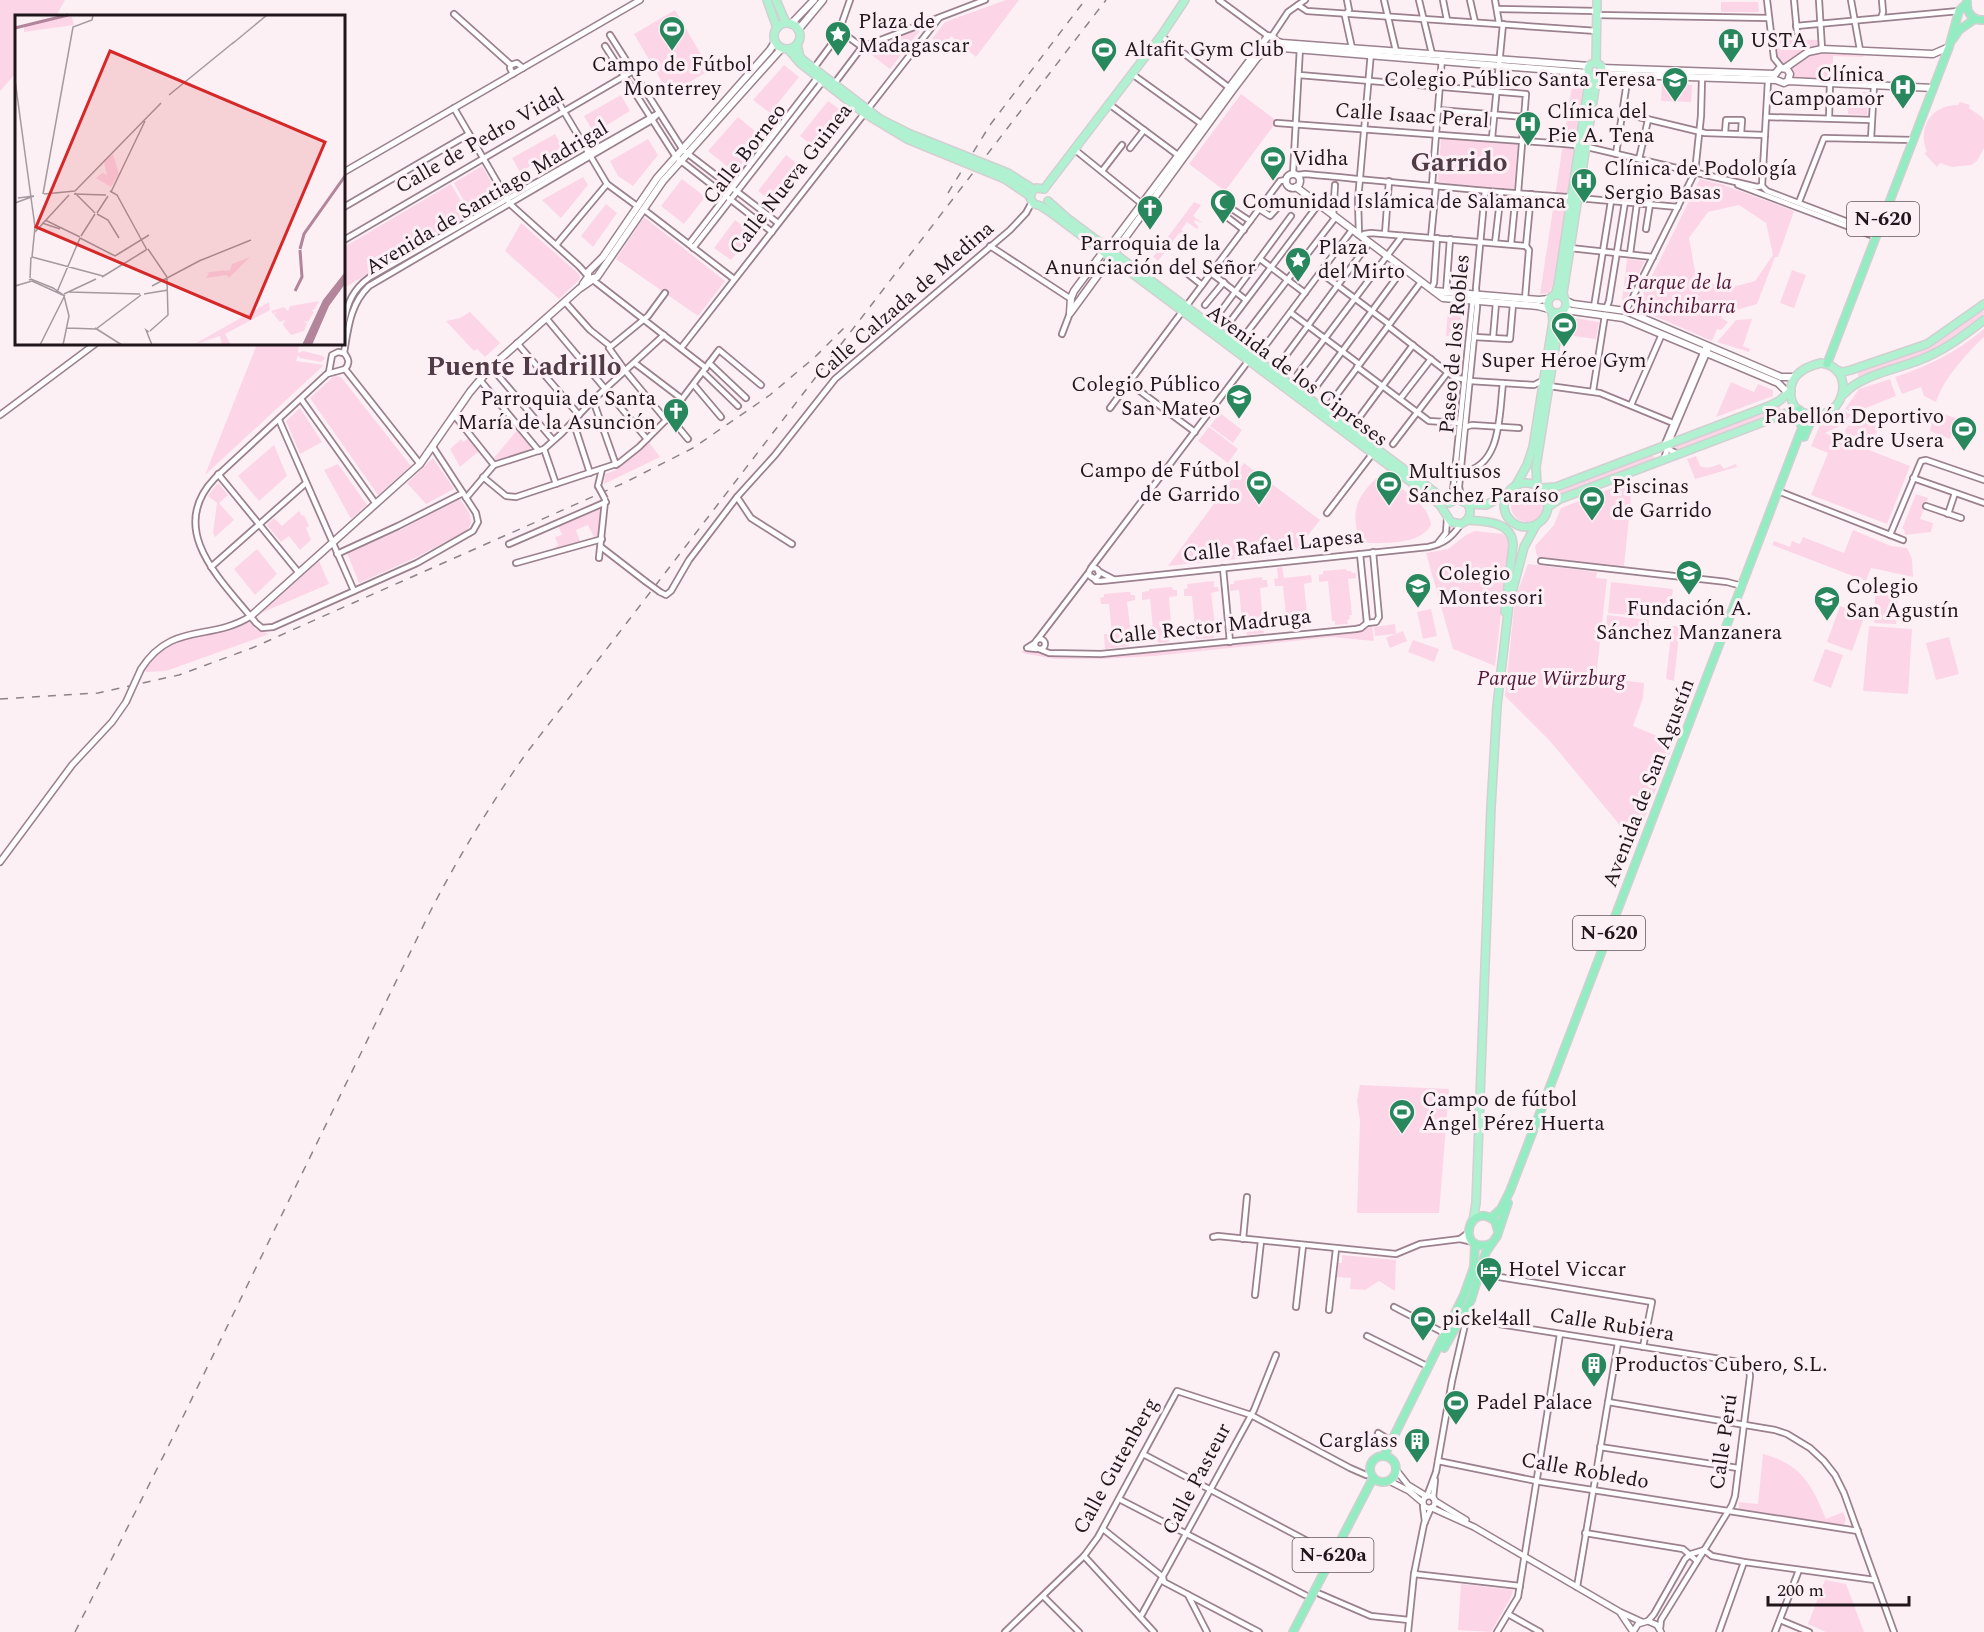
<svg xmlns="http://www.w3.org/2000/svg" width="1984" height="1632" font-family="Spectral,serif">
	<rect width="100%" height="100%" fill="#fcf0f5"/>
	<g fill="#fcd6e7" fill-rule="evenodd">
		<path d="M0 0H65L56 16H16V73L0 91Z"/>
		<path d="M1006 0H1019L976 57 951 36 943 47 932 39 945 22Z"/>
		<path d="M1721 2H1758L1759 12H1721Z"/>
		<path d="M675 10 710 70 669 94 634 34Z"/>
		<path d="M922 28 890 69 868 52 871 47Z"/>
		<path d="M1772 39 1819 40 1822 48 1832 49 1833 53 1864 54 1863 57 1833 56V79L1830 83 1788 81 1790 76 1776 62Z"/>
		<path d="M784 65 799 77 770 113 753 100Z"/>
		<path d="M1573 79 1584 80 1554 283 1549 293 1540 294Z"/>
		<path d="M1662 84 1692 85 1691 102 1661 101Z"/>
		<path d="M1849 92H1868L1867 115 1848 114Z"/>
		<path d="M1241 94 1277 121 1225 191 1189 164Z"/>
		<path d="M621 95 630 111 594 133 584 116Z"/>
		<path d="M828 101 845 113 817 149 800 136Z"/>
		<path d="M1960 102 1970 105 1969 108 1982 117 1984 121V148L1982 152 1977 161 1971 165 1952 167 1940 163 1937 167 1924 153 1927 152C1917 128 1931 105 1958 105Z"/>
		<path d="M738 117 756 132 737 155 744 161 739 167 732 162 728 167 708 151Z"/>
		<path d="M555 134 562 147 520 172 512 158Z"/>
		<path d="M1441 137 1518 144 1514 189 1438 183Z"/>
		<path d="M648 139 658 155 633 186 618 176 610 161Z"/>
		<path d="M786 155 803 168 775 204 758 191Z"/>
		<path d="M482 166 494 187 481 195 485 203 470 212 454 183Z"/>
		<path d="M583 177 588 185 561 218 542 200Z"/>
		<path d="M682 179 705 197 684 224 661 206Z"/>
		<path d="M1700 179 1721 184 1794 211 1778 257H1775L1757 304 1723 314 1721 318 1728 322 1721 330 1717 329 1712 341 1636 308ZM1739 205 1766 223 1773 255 1755 281 1722 290 1695 271 1689 238 1708 212Z"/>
		<path d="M451 184 469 215 344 288V247Z"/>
		<path d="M1194 202 1201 205 1193 216 1203 223 1195 220 1194 222 1199 227 1197 229 1187 222 1181 230 1187 234 1185 237 1179 233 1158 261 1153 257Z"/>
		<path d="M606 204 617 213 593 247 581 236Z"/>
		<path d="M644 217 725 281 698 316 616 259Z"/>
		<path d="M735 220 752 233 731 260 714 248Z"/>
		<path d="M521 223 579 274 580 279 559 299 505 251Z"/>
		<path d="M1627 259 1645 261 1625 301 1622 300Z"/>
		<path d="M1792 270 1806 275 1794 308 1780 303Z"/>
		<path d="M1448 308 1462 309 1459 337 1446 336Z"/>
		<path d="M1981 310 1984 312 1983 317 1956 338 1928 354 1859 378 1857 371 1923 348 1941 339Z"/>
		<path d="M470 312 500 343 485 357 477 349 474 351 446 321 460 318Z"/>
		<path d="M1569 317 1599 322 1596 339 1566 335Z"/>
		<path d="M1752 319 1743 346 1750 349 1749 352 1717 342 1736 320Z"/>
		<path d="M1984 329V337C1966 354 1944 378 1936 402L1924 396 1921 387 1902 394 1895 377C1929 366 1956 352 1984 329Z"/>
		<path d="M257 344H299L298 353 303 351 323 356 325 359 321 362 300 358 298 355 296 361 324 365 205 475Z"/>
		<path d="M334 376 341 377 411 466 378 495 310 398Z"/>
		<path d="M1890 379 1896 396 1853 413 1845 409 1859 389Z"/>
		<path d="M1731 382 1754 392 1758 384 1773 390V396L1716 417Z"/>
		<path d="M1779 405 1782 412 1680 451 1675 448 1677 444Z"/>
		<path d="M300 408 322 442 300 454 286 421Z"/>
		<path d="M1843 410 1851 415 1840 426 1825 433 1910 466 1887 524 1811 495 1828 453 1811 446 1812 444 1820 425 1840 416Z"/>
		<path d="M1934 411 1962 420 1957 434 1952 432 1950 439 1930 431Z"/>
		<path d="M1220 413 1242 430 1233 443 1210 426Z"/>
		<path d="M1853 420 1859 422 1864 421 1879 427 1875 436 1871 438 1872 442 1871 446 1846 436 1845 430Z"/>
		<path d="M1209 427 1238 449 1228 463 1198 441Z"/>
		<path d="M518 429 530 444V450L496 461 494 458Z"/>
		<path d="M469 438 479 451 460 467 450 449 461 439 463 442Z"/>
		<path d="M648 441 660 457 604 484 605 474 616 470Z"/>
		<path d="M274 445 287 476 259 501 238 476Z"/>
		<path d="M1652 453 1655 460 1560 496 1558 489Z"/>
		<path d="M1696 456 1700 466C1708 469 1712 467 1720 464L1724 469 1736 464 1737 467 1695 479 1687 459Z"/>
		<path d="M433 458 454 489 426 504 407 483Z"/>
		<path d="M1244 463 1320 520 1294 553 1168 566Z"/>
		<path d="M338 464 367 505 351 519 324 470Z"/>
		<path d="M1380 475C1398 487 1428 501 1431 525 1419 546 1382 543 1361 543 1349 513 1356 496 1380 475Z"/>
		<path d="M218 483 228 495 219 503 234 520 215 537 213 533 217 503 208 496Z"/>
		<path d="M1625 483 1631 498 1624 566 1538 557 1536 553 1535 546 1554 525 1561 508Z"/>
		<circle cx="1527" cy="506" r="16"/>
		<path d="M1916 494 1928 498 1920 519 1933 523 1931 532 1905 535 1904 529H1902Z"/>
		<path d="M460 499C467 510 477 520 466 531L415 558 359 583 347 553 400 530Z"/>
		<path d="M600 507 603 508 599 535 594 537 588 525 576 530 580 541 553 549 558 545 555 537 562 535 558 525Z"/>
		<path d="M299 511 302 516 304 515 309 526 306 528 311 540 300 550 289 536 281 542 267 525 274 518 282 526Z"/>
		<path d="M1853 530 1891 546 1907 548 1912 559 1913 577 1871 568 1866 581 1772 545 1774 541 1790 547 1792 541 1800 544 1803 537 1844 553Z"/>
		<path d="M1475 531 1503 534 1509 542 1495 666 1453 649 1426 553 1448 549 1466 535Z"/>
		<path d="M257 549 277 574 255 595 234 569Z"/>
		<path d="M319 561 329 584 261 613Z"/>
		<path d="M1528 564 1597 572 1596 578 1607 579 1596 677 1644 683 1643 698 1633 726 1667 740 1683 698 1686 692 1692 694 1669 756 1662 753 1661 756 1668 759 1638 834 1623 829 1550 741 1505 696 1515 599Z"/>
		<path d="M1282 567 1284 578 1311 575 1312 582 1304 584 1308 624H1304L1305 628 1291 630 1290 625H1287L1283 586H1275L1274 579 1278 578 1277 568Z"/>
		<path d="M1346 569 1347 571H1351L1352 573H1356V578L1348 579 1352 615H1349L1350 619 1347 620 1348 624 1335 625V621H1332L1328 581 1319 582V575L1323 574V571Z"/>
		<path d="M1262 577V580H1267L1268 587 1260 588 1264 633 1247 635 1246 631H1243L1239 590 1230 591V584H1234V581Z"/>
		<path d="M1214 581V587H1218L1219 591 1211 593 1216 633H1213L1214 638 1196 639 1192 596H1184V589L1188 588 1187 584Z"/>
		<path d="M1611 582 1673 589 1669 619 1608 613Z"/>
		<path d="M1172 587 1173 590H1177V596L1169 597 1172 637 1169 638V642L1158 643 1157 639H1154L1150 599 1142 600V592L1149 591V589Z"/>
		<path d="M1126 592H1130L1131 595H1135V600L1127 602 1132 641 1129 642V646L1105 649 1104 634H1112L1109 604H1101L1100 598 1104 597V594Z"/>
		<path d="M1875 593 1898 594 1896 624 1874 623Z"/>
		<path d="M1840 606 1865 615 1852 651 1827 642Z"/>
		<path d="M1431 609 1437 636 1423 639 1417 612Z"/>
		<path d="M1607 615 1649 620 1647 642 1605 638Z"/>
		<path d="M251 622 255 629 269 634 166 671 147 672 143 670C167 638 184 639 220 632 231 630 240 623 251 622Z"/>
		<path d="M1395 624 1396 634 1403 631 1407 641 1390 648 1386 638 1395 634 1375 636 1374 627Z"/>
		<path d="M1372 626 1374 641 1332 637 1154 656 1101 659H1055L1022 653 1023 650 1058 657 1100 658 1360 632Z"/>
		<path d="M1672 626H1680L1674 681 1666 679Z"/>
		<path d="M1869 626 1912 629 1908 694 1863 691Z"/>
		<path d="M1949 637 1959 674 1936 680 1926 643Z"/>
		<path d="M1413 640 1439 649 1434 662 1408 652Z"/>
		<path d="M1825 649 1843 655 1831 688 1813 681Z"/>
		<path d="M1360 1085 1449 1089 1439 1213H1357L1360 1121 1357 1101Z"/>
		<path d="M1342 1255 1396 1260 1395 1291 1379 1281 1365 1290 1350 1289 1351 1278 1337 1277 1338 1263H1342Z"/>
		<path d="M1763 1454C1801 1464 1812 1485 1826 1519L1843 1512 1846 1520 1844 1525 1739 1509V1502L1758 1504Z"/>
		<path d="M1825 1580 1846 1584 1864 1632H1826L1808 1624Z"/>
		<path d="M1461 1584 1513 1590 1511 1597 1491 1632 1458 1630Z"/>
	</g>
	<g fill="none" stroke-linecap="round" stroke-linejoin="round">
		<g stroke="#9b818d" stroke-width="8">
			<g id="minor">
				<path d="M1219 0 1268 36"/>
				<path d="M1347 0 1349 10 1345 16 1352 48"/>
				<path d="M1384 0 1396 51"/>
				<path d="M1419 0 1432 54"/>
				<path d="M1443 0 1447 20"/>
				<path d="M1470 0 1475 22"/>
				<path d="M1495 0 1499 23"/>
				<path d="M1767 0 1774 58 1782 68"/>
				<path d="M1794 0 1797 32"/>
				<path d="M1819 0 1822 49"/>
				<path d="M1851 0 1860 50"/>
				<path d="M1298 5 1307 11 1597 31"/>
				<path d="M1497 9 1597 11"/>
				<path d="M454 14 511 65 510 68 513 74"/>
				<path d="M1597 15 1769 18"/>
				<path d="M1881 18 1883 12 1882 0"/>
				<path d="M1796 26 1959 11"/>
				<path d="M840 31 862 47"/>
				<path d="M610 35 683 150 778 223"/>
				<path d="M1161 36 1231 89"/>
				<path d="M1272 36 1288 12 1305 0"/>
				<path d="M605 46 676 157 772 232"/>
				<path d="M862 47 985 0"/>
				<path d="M511 65 517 63 523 68"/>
				<path d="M814 68 837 37 850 0"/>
				<path d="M1132 74 1203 125"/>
				<path d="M1299 75 1526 94 1518 193"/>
				<path d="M834 84 862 47"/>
				<path d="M1109 104 1179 156"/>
				<path d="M560 105 607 184 637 206"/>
				<path d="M454 108 510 204 579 266 587 275"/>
				<path d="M1438 110 1525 117"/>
				<path d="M1622 113 1705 133 1765 135"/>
				<path d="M1766 117 1872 120"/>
				<path d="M1829 118 1830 83"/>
				<path d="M1277 123 1565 144 1575 145 1579 149"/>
				<path d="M1725 133 1726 120H1742L1741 134"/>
				<path d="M1492 138 1503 24"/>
				<path d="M1871 139 1874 85"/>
				<path d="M1583 146 1757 187 1762 186 1767 191 1877 233"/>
				<path d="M1130 148 1144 130"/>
				<path d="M1074 149 1142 204"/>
				<path d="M1616 154 1628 75"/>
				<path d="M1639 159 1648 120"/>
				<path d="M1102 171 1122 145"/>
				<path d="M1293 174 1300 47"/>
				<path d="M1297 175 1305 174C1392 182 1479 191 1566 197L1572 196"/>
				<path d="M1432 185 1442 58"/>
				<path d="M1738 185 1876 237"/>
				<path d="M1762 186 1768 81"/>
				<path d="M1578 198 1678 207"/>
				<path d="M1799 202 1824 138 1913 140"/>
				<path d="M344 207 469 134"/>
				<path d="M643 209 734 279"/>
				<path d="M1259 209 1270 216 1280 205"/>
				<path d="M1333 216 1335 185"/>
				<path d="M1646 229 1650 204"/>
				<path d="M1244 230 1227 217V212L1232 209 1250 221"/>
				<path d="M1385 234 1389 181"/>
				<path d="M1359 235 1358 200 1371 52"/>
				<path d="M1363 238 1364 234 1371 233 1526 246"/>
				<path d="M1431 238 1436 186"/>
				<path d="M344 240 633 71"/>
				<path d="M1495 243 1501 192"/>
				<path d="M689 244 818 77"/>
				<path d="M1511 244 1516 193"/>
				<path d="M556 245 607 184"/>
				<path d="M990 246 1071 299"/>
				<path d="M693 248 823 81"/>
				<path d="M1570 248 1653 257"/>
				<path d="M1630 254 1637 203"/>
				<path d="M1260 259 1305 293"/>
				<path d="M1183 270 1202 285"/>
				<path d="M1211 273 1246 300"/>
				<path d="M1321 273 1389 324"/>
				<path d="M593 280 706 368"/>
				<path d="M1431 289 1434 283 1437 238"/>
				<path d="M665 293 648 316 609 348 627 373 666 420"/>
				<path d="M1446 293 1450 239"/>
				<path d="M1525 299 1529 250 1526 246 1531 194"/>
				<path d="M565 302 590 330 610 346"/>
				<path d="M1205 305 1224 282"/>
				<path d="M1594 307 1611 201"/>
				<path d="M1606 309 1609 301 1625 202"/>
				<path d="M1291 313 1359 364"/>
				<path d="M1625 313 1695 172 1701 116 1702 78"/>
				<path d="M1218 315 1291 216"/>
				<path d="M546 318 647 439"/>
				<path d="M344 323C347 303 353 289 370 277L657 114"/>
				<path d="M1229 323 1318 205"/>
				<path d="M1388 326 1455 378 1464 379"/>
				<path d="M1062 334 1070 313"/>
				<path d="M1245 335 1335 218"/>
				<path d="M1474 337 1510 339 1513 304"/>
				<path d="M1493 338 1496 303"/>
				<path d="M517 343 579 415"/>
				<path d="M681 348 939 18"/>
				<path d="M344 353C349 359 350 363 345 369L327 374 215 478C165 530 222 581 256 623L262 628 273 627 417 563 473 531 478 522 476 513 433 447"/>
				<path d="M344 353C348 329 350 304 369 286L652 120 659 113"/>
				<path d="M1281 362 1369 243"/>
				<path d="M709 363 746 398"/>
				<path d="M636 364 682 399"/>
				<path d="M491 367 553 440"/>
				<path d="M1357 367 1429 421 1460 423"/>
				<path d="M345 369 420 464"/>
				<path d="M329 372 332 355 338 352 344 353"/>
				<path d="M703 372 738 406"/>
				<path d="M1298 374 1402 236"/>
				<path d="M480 380 539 451"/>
				<path d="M1470 381 1534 385 1544 380"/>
				<path d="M1129 383 1195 432"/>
				<path d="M694 385 721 417"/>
				<path d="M1549 386 1600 393 1673 423"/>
				<path d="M1315 388 1403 269"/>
				<path d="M1593 391 1605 315"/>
				<path d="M301 399 376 504"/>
				<path d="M1400 399 1431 359"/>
				<path d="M593 400 616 465"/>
				<path d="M1631 405 1662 334"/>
				<path d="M1110 408 1280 181 1286 180"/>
				<path d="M1324 412 1421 282"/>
				<path d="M455 416 494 465"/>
				<path d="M669 416 688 439"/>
				<path d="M1358 419 1413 345"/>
				<path d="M279 420 354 591"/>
				<path d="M573 421 590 473"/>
				<path d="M1465 427 1472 425 1519 428"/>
				<path d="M1393 444 1448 372"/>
				<path d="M544 449 556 484"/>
				<path d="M1677 454 1664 446 1706 346"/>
				<path d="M1664 459 1671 437 1708 350"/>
				<path d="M1462 472C1502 467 1499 414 1503 383"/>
				<path d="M218 474 299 573"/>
				<path d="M483 477 506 496 516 497 619 463 639 447 666 420 719 350 761 385"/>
				<path d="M1913 478 1984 503"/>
				<path d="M598 486 602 469"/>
				<path d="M1778 491 1903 540"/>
				<path d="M737 497 751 518 792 544"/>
				<path d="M466 498 494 465 544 449 562 433 593 400 664 335"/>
				<path d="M1452 500 1473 298"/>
				<path d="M1462 500 1459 487 1477 307 1476 288 1485 191"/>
				<path d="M1926 506 1961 518"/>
				<path d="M1327 513 1373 453"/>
				<path d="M1948 514 1955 493"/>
				<path d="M1890 535 1921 461 1926 460 1984 480"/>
				<path d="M1438 543 1446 533 1447 518"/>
				<path d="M509 544 606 502"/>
				<path d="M601 547 645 581"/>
				<path d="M337 554 398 526 463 493"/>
				<path d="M1360 554 1367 623"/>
				<path d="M599 558 605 501"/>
				<path d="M1541 561 1727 582 1742 586"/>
				<path d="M516 563 602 539"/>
				<path d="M211 567 306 483"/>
				<path d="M1091 568 1249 360 1262 350 1352 230"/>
				<path d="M1223 568 1230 642"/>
				<circle cx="1094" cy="573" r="5"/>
				<path d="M1098 571 1113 579"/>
				<path d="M1092 577 1096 581H1101L1428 547C1444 544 1452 537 1461 524"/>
				<path d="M660 592 666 595 671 591 689 560 737 497 775 455 835 379 1010 230 1026 213 1032 202"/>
				<path d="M1367 623 1376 622 1379 617 1373 552"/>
				<circle cx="1040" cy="644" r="5"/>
				<path d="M1037 640 1089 572"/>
				<path d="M1035 643 1027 648 1037 649"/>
				<path d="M1039 649 1049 653 1101 654 1356 629 1361 628 1367 623"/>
				<path d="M1468 1233 1460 1239 1473 1242"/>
				<path d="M1213 1237 1218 1236 1396 1254 1420 1244 1460 1239"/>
				<path d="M1243 1239 1247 1197"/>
				<path d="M1481 1274 1652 1302 1643 1347"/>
				<path d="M1255 1295 1261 1241"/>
				<path d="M1296 1307 1303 1246"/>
				<path d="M1394 1307 1444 1333"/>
				<path d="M1329 1310 1336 1249"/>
				<path d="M1467 1319 1733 1361C1743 1363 1749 1365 1750 1376L1735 1496 1732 1505 1661 1620 1660 1629"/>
				<path d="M1367 1336 1425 1365"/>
				<path d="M1608 1402 1775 1430 1787 1434 1810 1448 1824 1461 1835 1475 1844 1493 1894 1632"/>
				<path d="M1378 1433 1386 1438"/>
				<path d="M1600 1447 1738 1468"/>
				<path d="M1143 1454 1328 1552"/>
				<path d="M1438 1461 1541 1482 1858 1531"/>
				<path d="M1427 1496 1436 1472 1452 1381 1469 1307"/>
				<path d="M1433 1498 1435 1480"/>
				<path d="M1119 1499 1305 1595"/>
				<path d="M1423 1506 1425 1522"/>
				<path d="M1103 1529 1163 1577 1164 1582 1259 1632"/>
				<path d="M1585 1533 1683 1549 1697 1561"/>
				<path d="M1704 1550 1712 1556 1744 1562 1875 1580"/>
				<path d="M1084 1556 1154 1632"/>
				<path d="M1414 1574 1520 1586"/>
				<path d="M1577 1587 1618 1343"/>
				<path d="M1320 1594 1371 1616 1409 1620"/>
				<path d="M1188 1595 1207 1632"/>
				<path d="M1043 1596 1079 1632"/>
				<path d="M1508 1614 1540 1632"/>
				<path d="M1141 1616 1254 1410 1276 1355"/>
				<path d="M1780 1620 1809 1632"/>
				<path d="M1648 1621 1654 1614 1685 1559 1691 1554 1704 1550"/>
				<path d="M1005 1632 1084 1556 1098 1537 1177 1391 1251 1415 1350 1468 1366 1475"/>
				<path d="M1408 1632 1414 1574 1424 1524 1431 1508"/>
				<path d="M1497 1632 1518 1597 1560 1334"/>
				<path d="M1719 1632 1744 1562"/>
				<path d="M1775 1632 1799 1570"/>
			</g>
		</g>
		<g stroke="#9b818d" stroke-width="8">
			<g id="tertiary">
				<path d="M344 172 640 0"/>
				<path d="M0 415 95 344"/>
				<path d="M141 669C172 621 210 642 251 616"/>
				<path d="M0 862 72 765 112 722 126 702"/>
				<path d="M1397 1471 1408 1485 1426 1496"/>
				<path d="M1389 1481 1409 1491 1422 1502"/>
				<circle cx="1429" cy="1502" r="6"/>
				<path d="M1435 1501 1466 1520"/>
				<path d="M1432 1508 1474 1527 1620 1612 1642 1622"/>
				<path d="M1621 1614 1633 1632"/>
				<path d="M1633 1632 1638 1624 1648 1621 1657 1625 1661 1632"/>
			</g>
		</g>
		<g stroke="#9b818d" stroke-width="9">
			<g id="secondary">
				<path d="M791 24 814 0"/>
				<path d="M798 30 823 0"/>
				<path d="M1269 47 1588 73"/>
				<path d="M1601 68 1775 74"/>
				<path d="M1785 68 1808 52 1822 49 1933 54 1949 47"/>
				<path d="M1601 74 1776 80 1784 83 1788 81 1933 88"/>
				<path d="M1775 74 1780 68 1787 69 1790 74 1788 81"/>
				<circle cx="1293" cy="181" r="7"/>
				<path d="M1296 187 1443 298 1538 306 1549 309"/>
				<path d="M590 279 597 277 663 181 782 48"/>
				<path d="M583 284 588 277V272L603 257 657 178 770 50 775 42"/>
				<path d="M1434 291 1539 300 1549 299"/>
				<path d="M1566 301 1573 304 1626 311 1781 377H1795"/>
				<path d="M1565 310 1623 318 1778 383 1790 395"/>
				<path d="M1071 312 1232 91 1257 58 1269 47"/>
				<path d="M1070 313 1071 298 1074 291 1103 252 1108 249 1268 36 1273 37 1276 41 1282 43 1589 66"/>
				<path d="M251 616 420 464 470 392 491 367 579 289 592 280"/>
			</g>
		</g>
		<g stroke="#d2d0d1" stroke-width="10">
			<g id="primary">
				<path d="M767 0 777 28"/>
				<path d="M776 0 786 23"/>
				<circle cx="787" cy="36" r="13"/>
				<path d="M797 44 800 57 803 60 880 119 910 134"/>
				<path d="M788 49 800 63 864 113 907 139"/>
				<path d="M1596 63 1597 0"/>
				<circle cx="1595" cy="70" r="7"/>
				<path d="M1044 189 1036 188 1032 191 1030 198 1034 204 1041 206 1050 212 1431 497 1440 505 1451 522 1461 524C1470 520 1472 512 1468 504"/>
				<path d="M1044 189 1161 36 1185 0"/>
				<path d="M1048 201 1067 218 1440 496 1451 501"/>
				<circle cx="1557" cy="304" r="9"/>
				<path d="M1555 295 1558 285 1590 75"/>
				<path d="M1564 297 1563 293 1597 76"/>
				<path d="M1821 363C1860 368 1843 429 1802 412 1788 406 1788 386 1796 376 1803 368 1812 365 1821 363Z"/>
				<path d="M1836 370 1843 372 1851 370 1927 344 1984 304"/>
				<path d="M1844 394C1860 374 1905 368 1929 356 1949 347 1967 333 1984 320"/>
				<circle cx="1526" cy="505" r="22"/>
				<path d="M1516 485 1527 465 1533 447 1553 321 1552 312"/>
				<path d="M1537 485 1536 467 1560 317 1562 312"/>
				<path d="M1541 488 1556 487 1769 406 1779 401 1791 391"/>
				<path d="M1449 503 1457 499 1468 504 1486 505 1507 494"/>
				<path d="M1549 506 1560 499 1782 415 1799 410"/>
				<path d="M1467 520C1485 521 1512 521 1513 545L1505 612"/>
				<path d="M1473 1221 1476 1203 1491 807 1497 706 1509 604 1524 547 1536 525"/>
			</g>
		</g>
		<g stroke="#d2d0d1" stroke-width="10">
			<g id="trunk">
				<path d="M1967 2C1966 13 1973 21 1984 20"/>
				<path d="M1953 39 1959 30 1975 19"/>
				<path d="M1827 364 1949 47 1959 11 1967 3"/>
				<path d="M1786 413 1796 416 1801 425"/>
				<path d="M1804 437 1809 425 1818 415"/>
				<path d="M1491 1218 1501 1209 1510 1191 1802 428 1804 420 1799 410"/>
				<path d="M1490 1244C1456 1255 1467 1199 1495 1221L1498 1231"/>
				<path d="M1444 1348 1471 1300 1486 1252 1497 1236 1508 1203"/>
				<circle cx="1383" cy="1469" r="13"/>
				<path d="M1384 1456 1464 1295 1474 1267 1475 1244"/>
				<path d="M1293 1632 1373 1478"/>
			</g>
		</g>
		<use href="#minor" stroke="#fff" stroke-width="4.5"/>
		<use href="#tertiary" stroke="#fff" stroke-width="5"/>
		<use href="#secondary" stroke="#fff" stroke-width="6"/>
		<use href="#primary" stroke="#aff1d1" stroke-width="7"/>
		<use href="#trunk" stroke="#94ecc2" stroke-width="7"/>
		<g stroke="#8e8388" stroke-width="1.5" stroke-dasharray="8 8" stroke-linecap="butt">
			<path d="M948 193 990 125 1085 0"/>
			<path d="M0 699 98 693 179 675 252 648 353 603 626 482 693 448 770 395 815 357 844 328"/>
			<path d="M75 1632 177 1429 431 910C459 856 490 805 525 755L1106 0"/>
		</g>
		<g stroke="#9b818d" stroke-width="8" stroke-linecap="butt">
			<g id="minor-bridge">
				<path d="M598 486 605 499"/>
				<path d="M645 581 660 592"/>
			</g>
		</g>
		<g stroke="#9b818d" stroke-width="8" stroke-linecap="butt">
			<path id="tertiary-bridge" d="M126 702 141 669"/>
		</g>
		<g stroke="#d2d0d1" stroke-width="10" stroke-linecap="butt">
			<g id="primary-bridge">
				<path d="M910 134 1008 173 1033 189"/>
				<path d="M907 139 1005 179 1030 196"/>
			</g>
		</g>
		<use href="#minor-bridge" stroke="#fff" stroke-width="4.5"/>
		<use href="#tertiary-bridge" stroke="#fff" stroke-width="5"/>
		<use href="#primary-bridge" stroke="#aff1d1" stroke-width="7"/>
	</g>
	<defs>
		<g id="stadium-pin" transform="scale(1.35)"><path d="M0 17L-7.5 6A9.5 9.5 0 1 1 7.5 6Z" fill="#29875e" stroke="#fcf0f5"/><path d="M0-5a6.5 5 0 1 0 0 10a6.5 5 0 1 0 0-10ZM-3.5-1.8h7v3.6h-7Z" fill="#fff"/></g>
		<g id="sight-pin" transform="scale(1.35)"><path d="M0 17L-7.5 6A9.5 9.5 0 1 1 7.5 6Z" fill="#29875e" stroke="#fcf0f5"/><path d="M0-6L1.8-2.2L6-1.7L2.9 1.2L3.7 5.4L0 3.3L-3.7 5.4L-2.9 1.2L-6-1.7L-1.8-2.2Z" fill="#fff"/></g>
		<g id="hospital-pin" transform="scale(1.35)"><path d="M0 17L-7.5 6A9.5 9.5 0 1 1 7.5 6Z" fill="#29875e" stroke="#fcf0f5"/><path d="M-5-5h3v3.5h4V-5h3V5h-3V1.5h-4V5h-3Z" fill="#fff"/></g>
		<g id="school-pin" transform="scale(1.35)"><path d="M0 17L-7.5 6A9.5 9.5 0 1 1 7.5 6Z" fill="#29875e" stroke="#fcf0f5"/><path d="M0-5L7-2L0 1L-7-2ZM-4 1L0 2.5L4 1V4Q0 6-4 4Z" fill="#fff"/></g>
		<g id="mosque-pin" transform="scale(1.35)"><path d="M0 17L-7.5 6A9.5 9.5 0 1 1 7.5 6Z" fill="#29875e" stroke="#fcf0f5"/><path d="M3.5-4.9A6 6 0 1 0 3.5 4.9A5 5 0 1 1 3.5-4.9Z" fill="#fff"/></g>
		<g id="church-pin" transform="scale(1.35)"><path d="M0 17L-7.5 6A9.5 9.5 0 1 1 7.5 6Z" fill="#29875e" stroke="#fcf0f5"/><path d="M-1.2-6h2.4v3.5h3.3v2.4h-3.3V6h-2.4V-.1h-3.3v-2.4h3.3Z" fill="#fff"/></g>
		<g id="hotel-pin" transform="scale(1.35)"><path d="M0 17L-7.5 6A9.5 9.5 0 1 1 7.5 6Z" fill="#29875e" stroke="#fcf0f5"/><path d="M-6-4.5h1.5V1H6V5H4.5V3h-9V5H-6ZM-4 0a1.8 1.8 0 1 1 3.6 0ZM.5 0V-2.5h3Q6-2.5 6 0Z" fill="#fff"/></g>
		<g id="building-pin" transform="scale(1.35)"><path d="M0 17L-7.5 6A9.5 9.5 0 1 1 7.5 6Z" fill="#29875e" stroke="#fcf0f5"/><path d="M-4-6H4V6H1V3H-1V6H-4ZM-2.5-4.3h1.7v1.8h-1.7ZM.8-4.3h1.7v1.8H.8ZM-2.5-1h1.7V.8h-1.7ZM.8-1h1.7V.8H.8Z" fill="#fff"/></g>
	</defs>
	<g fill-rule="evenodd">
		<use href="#stadium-pin" x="672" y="29"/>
		<use href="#sight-pin" x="838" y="34"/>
		<use href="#hospital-pin" x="1731" y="41"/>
		<use href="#stadium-pin" x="1104" y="50"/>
		<use href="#school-pin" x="1675" y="80"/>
		<use href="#hospital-pin" x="1903" y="87"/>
		<use href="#hospital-pin" x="1528" y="124"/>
		<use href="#stadium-pin" x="1273" y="159"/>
		<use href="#hospital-pin" x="1584" y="181"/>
		<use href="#mosque-pin" x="1223" y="202"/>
		<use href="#church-pin" x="1150" y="208"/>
		<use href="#sight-pin" x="1298" y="260"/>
		<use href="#stadium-pin" x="1564" y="325"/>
		<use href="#school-pin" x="1239" y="397"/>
		<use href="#church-pin" x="676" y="411"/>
		<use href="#stadium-pin" x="1964" y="429"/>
		<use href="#stadium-pin" x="1259" y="483"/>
		<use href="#stadium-pin" x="1389" y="484"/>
		<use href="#stadium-pin" x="1592" y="499"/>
		<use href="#school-pin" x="1689" y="573"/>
		<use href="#school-pin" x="1418" y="586"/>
		<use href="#school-pin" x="1827" y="599"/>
		<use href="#stadium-pin" x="1402" y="1112"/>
		<use href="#hotel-pin" x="1489" y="1270"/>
		<use href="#stadium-pin" x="1423" y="1319"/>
		<use href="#building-pin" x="1594" y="1365"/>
		<use href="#stadium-pin" x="1456" y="1403"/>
		<use href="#building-pin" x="1417" y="1441"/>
	</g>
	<g text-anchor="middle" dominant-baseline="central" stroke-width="6" stroke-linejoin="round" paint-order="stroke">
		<g fill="#fcf0f5" stroke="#62575c" stroke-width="1.5">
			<rect x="1847" y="202" width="72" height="34" rx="4.5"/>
			<rect x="1573" y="916" width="72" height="34" rx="4.5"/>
			<rect x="1292.5" y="1538" width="81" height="34" rx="4.5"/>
		</g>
		<g font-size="20" font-weight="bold" fill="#20161b">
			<text x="1883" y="219">N-620</text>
			<text x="1609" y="933">N-620</text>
			<text x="1333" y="1555">N-620a</text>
		</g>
		<g font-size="21" fill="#20161b" stroke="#fcf0f5" text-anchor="start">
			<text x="858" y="22">Plaza de<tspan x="858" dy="24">Madagascar</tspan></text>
			<text x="1750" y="41">USTA</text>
			<text x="1124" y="50">Altafit Gym Club</text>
			<text x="672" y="65" text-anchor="middle">Campo de Fútbol<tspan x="672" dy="24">Monterrey</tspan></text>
			<text x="1884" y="75" text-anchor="end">Clínica<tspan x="1884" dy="24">Campoamor</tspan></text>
			<text x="1656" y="80" text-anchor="end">Colegio Público Santa Teresa</text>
			<text x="1547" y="112">Clínica del<tspan x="1547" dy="24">Pie A. Tena</tspan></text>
			<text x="1292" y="159">Vidha</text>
			<text x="1604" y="169">Clínica de Podología<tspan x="1604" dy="24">Sergio Basas</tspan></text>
			<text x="1242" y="202">Comunidad Islámica de Salamanca</text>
			<text x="1150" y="244" text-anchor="middle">Parroquia de la<tspan x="1150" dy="24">Anunciación del Señor</tspan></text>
			<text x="1318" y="248">Plaza<tspan x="1318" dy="24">del Mirto</tspan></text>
			<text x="1564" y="361" text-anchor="middle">Super Héroe Gym</text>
			<text x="1220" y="385" text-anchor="end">Colegio Público<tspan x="1220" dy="24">San Mateo</tspan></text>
			<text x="656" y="399" text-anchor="end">Parroquia de Santa<tspan x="656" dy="24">María de la Asunción</tspan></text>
			<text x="1944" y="417" text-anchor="end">Pabellón Deportivo<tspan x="1944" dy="24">Padre Usera</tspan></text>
			<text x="1240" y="471" text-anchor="end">Campo de Fútbol<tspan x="1240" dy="24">de Garrido</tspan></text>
			<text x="1408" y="472">Multiusos<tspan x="1408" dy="24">Sánchez Paraíso</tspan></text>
			<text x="1612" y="487">Piscinas<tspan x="1612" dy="24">de Garrido</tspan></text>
			<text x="1438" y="574">Colegio<tspan x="1438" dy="24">Montessori</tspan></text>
			<text x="1846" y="587">Colegio<tspan x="1846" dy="24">San Agustín</tspan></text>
			<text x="1689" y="609" text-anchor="middle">Fundación A.<tspan x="1689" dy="24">Sánchez Manzanera</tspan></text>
			<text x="1422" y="1100">Campo de fútbol<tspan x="1422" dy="24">Ángel Pérez Huerta</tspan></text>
			<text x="1508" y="1270">Hotel Viccar</text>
			<text x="1442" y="1319">pickel4all</text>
			<text x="1614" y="1365">Productos Cubero, S.L.</text>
			<text x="1476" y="1403">Padel Palace</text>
			<text x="1398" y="1441" text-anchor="end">Carglass</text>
		</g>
		<g font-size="21" fill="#20161b" stroke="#fcf0f5">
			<text transform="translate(1412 116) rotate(4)">Calle Isaac Peral</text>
			<text transform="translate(480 141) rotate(-30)">Calle de Pedro Vidal</text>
			<text transform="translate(745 154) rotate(-52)">Calle Borneo</text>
			<text transform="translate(791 179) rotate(-52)">Calle Nueva Guinea</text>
			<text transform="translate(487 198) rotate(-31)">Avenida de Santiago Madrigal</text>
			<text transform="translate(904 301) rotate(-41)">Calle Calzada de Medina</text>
			<text transform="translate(1455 344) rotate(-85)">Paseo de los Robles</text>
			<text transform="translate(1297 376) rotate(37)">Avenida de los Cipreses</text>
			<text transform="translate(1273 546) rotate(-6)">Calle Rafael Lapesa</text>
			<text transform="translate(1210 627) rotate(-6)">Calle Rector Madruga</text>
			<text transform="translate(1649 783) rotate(-69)">Avenida de San Agustín</text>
			<text transform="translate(1612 1325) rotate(9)">Calle Rubiera</text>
			<text transform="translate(1724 1442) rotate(-82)">Calle Perú</text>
			<text transform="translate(1116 1466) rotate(-61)">Calle Gutenberg</text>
			<text transform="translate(1585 1471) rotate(10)">Calle Robledo</text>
			<text transform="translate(1197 1479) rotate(-62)">Calle Pasteur</text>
		</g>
		<g font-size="21" font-style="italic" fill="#511939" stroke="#fcf0f5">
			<text x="1679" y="283">Parque de la<tspan x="1679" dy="24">Chinchibarra</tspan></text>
			<text x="1551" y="679">Parque Würzburg</text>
		</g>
		<g font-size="27" font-weight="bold" fill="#513b46" stroke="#fcf0f5">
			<text x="1459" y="163">Garrido</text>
			<text x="524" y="367">Puente Ladrillo</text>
		</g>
	</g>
	<g transform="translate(15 15)">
		<rect width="330" height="330" fill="#fcf0f5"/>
		<path d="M50 0 57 2 59 10 9 17V12L21 6ZM98 139 104 159 96 172 81 163 87 158 92 160 89 147ZM235 242 214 263 212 260 191 263 194 258H190L209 255 214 250 208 256 215 255 217 249ZM304 286 299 295H296L299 297 293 307 289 306 292 309 289 316 276 320 268 310 269 306 272 308 269 305 265 307 259 300 262 296 258 299 256 296 269 292 273 296 275 291ZM254 287 255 295 210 319 216 330H207L205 321 178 330Z" fill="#fcd6e7"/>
		<path d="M330 257V269L314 291 297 330H287L308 285Z" fill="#b2859b"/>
		<path fill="none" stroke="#b2859b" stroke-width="3" d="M0 13 53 0M285 234 289 219 330 161M280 276 287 262 285 235"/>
		<path fill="none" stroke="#a4999e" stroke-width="1.5" d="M217 29 252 0M0 65 20 212 17 242M154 80 219 27M60 176 146 88M95 176 102 180 132 235M96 177 130 106M60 178 80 198M28 179 58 12 77 5 78 0M29 179 60 176M59 179 91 180M0 188 19 181 3 183M82 198 93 181M82 199 93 205 104 223M30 205 65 222M27 208 45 214M20 217 54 180M66 221 80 199M65 223 100 241 134 220M133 234 152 262M17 242 88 261M184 246 236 225M87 262 131 235M15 263 16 242M0 271 17 266 50 281 38 273 16 264 14 265M137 271 186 245M42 277 65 223M54 277 125 279M49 279 81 264M129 279 153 275M52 313 81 314 126 280M80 313 107 330M135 316 153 300 152 264M134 317 131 315 137 330M25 330 49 282M48 330 54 301 49 281"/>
		<path fill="#d62828" fill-opacity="0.15" stroke="#d62828" stroke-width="3" d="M95 36 310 127 235 303 21 212Z"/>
		<rect width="330" height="330" fill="none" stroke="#20161b" stroke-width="3"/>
	</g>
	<path d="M1768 1596v9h141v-9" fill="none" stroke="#20161b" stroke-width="3"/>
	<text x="1777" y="1596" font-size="18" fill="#20161b" stroke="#fcf0f5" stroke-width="4.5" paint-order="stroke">200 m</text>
</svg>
